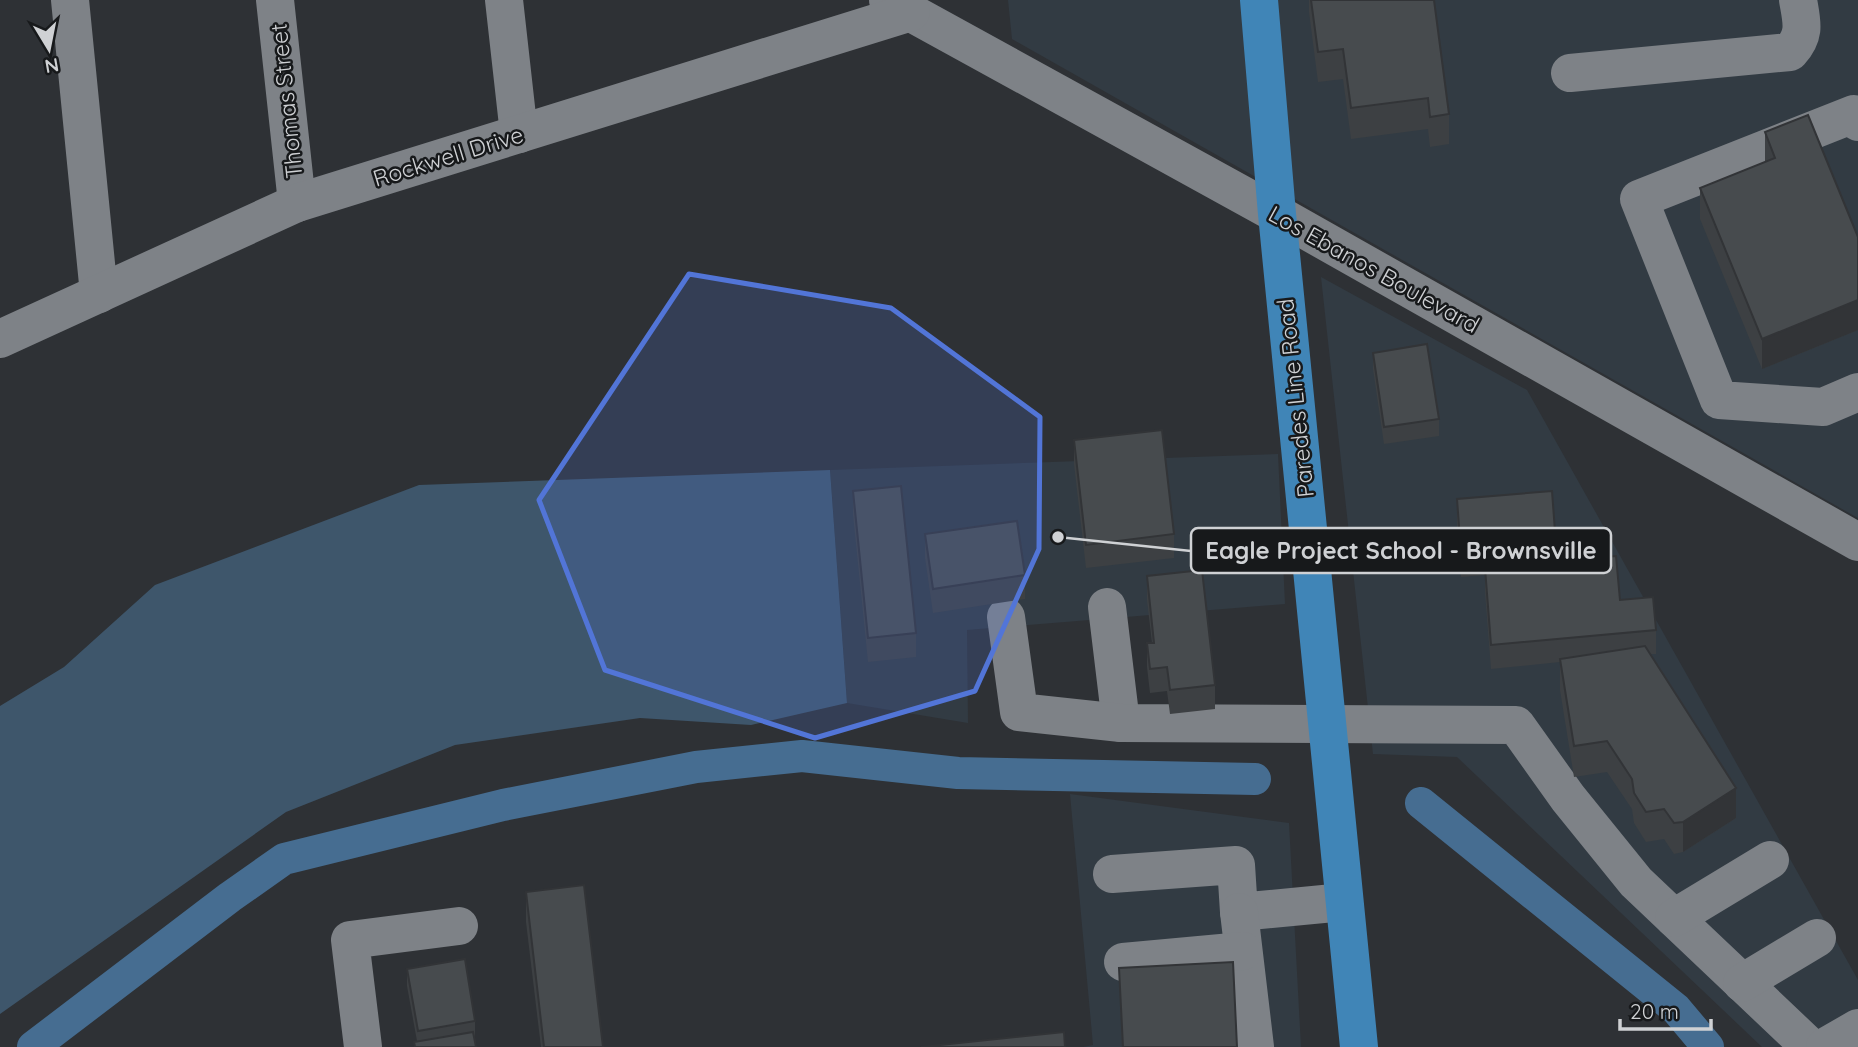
<svg xmlns="http://www.w3.org/2000/svg" width="1858" height="1047" font-family="Quicksand,sans-serif">
	<rect width="100%" height="100%" fill="#2e3135"/>
	<g fill="#323b43">
		<path d="M1008 0H1858V518L1012 39Z"/>
		<path d="M1321 277 1527 390 1858 980V1047H1762L1457 757 1373 754Z"/>
		<path d="M1278 454 1285 604 967 630 968 723 847 703 830 470Z"/>
		<path d="M1070 794 1289 823 1301 1047H1083L1093 1045Z"/>
	</g>
	<path fill="#3e566b" d="M830 470 847 703 751 725 640 718 455 745 286 812 0 1014V706L64 667 155 585 419 485Z"/>
	<g fill="none" stroke-linecap="round" stroke-linejoin="round">
		<g stroke="#466d91" stroke-width="32">
			<path d="M1421 803 1676 1009 1708 1047"/>
			<path d="M33 1047 230 897 284 859 503 805 696 767 802 756 958 773 1255 779"/>
		</g>
		<g stroke="#7e8287" stroke-width="38">
			<path d="M70 0 99 294"/>
			<path d="M275 0 297 203"/>
			<path d="M504 0 519 134"/>
			<path d="M888 0 1277 214 1858 542"/>
			<path d="M1570 73 1790 52C1806 34 1802 23 1798 0"/>
			<path d="M1858 122 1854 114 1639 199 1719 400 1823 407 1858 392"/>
			<path d="M0 339 297 203 911 12"/>
			<path d="M1107 607 1121 723"/>
			<path d="M1006 617 1019 712 1121 723 1516 725 1568 798 1636 882 1810 1047"/>
			<path d="M1112 874 1236 865 1239 912 1344 902"/>
			<path d="M1239 912 1255 1047"/>
			<path d="M1674 918 1770 860"/>
			<path d="M1123 962 1243 951"/>
			<path d="M1742 983 1817 938"/>
			<path d="M363 1047 350 940 459 926"/>
			<path d="M1825 1047 1858 1028"/>
		</g>
		<path stroke="#4085b7" stroke-width="38" d="M1259 0 1277 214 1359 1047"/>
	</g>
	<g fill="#3d4043">
		<path d="M1309 0H1434L1449 114V144L1430 147 1428 129 1351 139 1343 79 1318 82 1309 12Z"/>
		<path d="M1765 132 1858 237V330L1762 369 1700 219V188L1765 162Z"/>
		<path d="M1373 353 1439 419V436L1384 444 1373 369Z"/>
		<path d="M1074 440 1174 534V558L1086 568 1074 464Z"/>
		<path d="M853 491 916 633V657L868 662 853 515Z"/>
		<path d="M1457 499 1556 545V562L1620 600 1656 630V654H1650L1736 818 1683 852 1674 854 1664 839 1646 842 1634 823 1632 809 1607 772 1574 777 1560 690V662L1491 669 1485 592V575L1461 577 1457 523Z"/>
		<path d="M925 534 1025 575V599L933 613 925 558Z"/>
		<path d="M1147 576 1215 685V709L1170 714 1167 691 1150 693 1147 667V643H1152L1147 600Z"/>
		<path d="M526 892 603 1047H541L526 922Z"/>
		<path d="M1119 968 1237 1047H1122Z"/>
		<path d="M407 969 475 1021V1037L476 1047H414V1042L417 1041 407 986Z"/>
	</g>
	<g fill="#323437">
		<path d="M1858 300V330L1762 369V339Z"/>
		<path d="M1736 788V818L1683 852V822Z"/>
	</g>
	<g fill="#474b4e" stroke="#323437" stroke-width="2">
		<path d="M1311 0H1434L1449 114 1430 117 1428 98 1351 108 1343 49 1318 52Z"/>
		<path d="M1808 115 1858 237V300L1762 339 1700 188 1775 158 1765 132Z"/>
		<path d="M1427 344 1439 419 1384 427 1373 353Z"/>
		<path d="M1162 430 1174 534 1086 545 1074 440Z"/>
		<path d="M901 486 916 633 868 638 853 491Z"/>
		<path d="M1552 491 1556 545 1461 553 1457 499Z"/>
		<path d="M1017 521 1025 575 933 589 925 534Z"/>
		<path d="M1616 556 1620 600 1653 597 1656 630 1491 645 1485 568Z"/>
		<path d="M1202 570 1215 685 1170 690 1167 667 1150 669 1147 643H1154L1147 576Z"/>
		<path d="M1645 646 1736 788 1683 822 1674 823 1664 809 1646 812 1634 793 1632 779 1607 741 1574 746 1560 659Z"/>
		<path d="M584 885 603 1047H544L526 892Z"/>
		<path d="M465 959 475 1021 418 1031 407 969Z"/>
		<path d="M1233 962 1237 1047H1123L1119 968Z"/>
		<path d="M473 1032 476 1047H415L414 1042Z"/>
		<path d="M1064 1032 1065 1047H921Z"/>
	</g>
	<path fill="#5275d7" fill-opacity="0.2" stroke="#5275d7" stroke-width="5" stroke-linejoin="round" d="M689 274 891 308 1040 417 1039 549 975 691 815 738 605 670 539 500Z"/>
	<g text-anchor="middle" dominant-baseline="central" stroke-width="5" stroke-linejoin="round" paint-order="stroke">
		<g font-size="23" fill="#cfd1d4" stroke="#17191b">
			<text transform="translate(286 101) rotate(-96)">Thomas Street</text>
			<text transform="translate(448 156) rotate(-17)">Rockwell Drive</text>
			<text transform="translate(1374 269) rotate(29)">Los Ebanos Boulevard</text>
			<text transform="translate(1295 398) rotate(-96)">Paredes Line Road</text>
		</g>
	</g>
	<path fill="none" stroke="#cfd1d4" stroke-width="2.5" d="M1058 537L1191 551"/>
	<circle fill="#cfd1d4" stroke="#17191b" stroke-width="2.5" cx="1058" cy="537" r="7"/>
	<rect fill="#17191b" stroke="#cfd1d4" stroke-width="2.5" x="1191" y="528" width="420" height="45" rx="7"/>
	<g font-size="24" text-anchor="middle" font-weight="bold" fill="#cfd1d4">
		<text x="1401" y="559">Eagle Project School - Brownsville</text>
	</g>
	<g transform="translate(49 49) rotate(170)" stroke="#17191b" stroke-width="5" paint-order="stroke">
	<path d="M0-5L12 26L0 18L-12 26Z" fill="#cfd1d4"/>
	<text y="-10" font-size="19" font-weight="bold" text-anchor="middle" fill="#cfd1d4">N</text>
	</g>
	<path d="M1620 1019v10h91v-10" fill="none" stroke="#cfd1d4" stroke-width="3.5"/>
	<text x="1630" y="1019" font-size="21" fill="#cfd1d4" stroke="#17191b" stroke-width="5" paint-order="stroke">20 m</text>
</svg>
